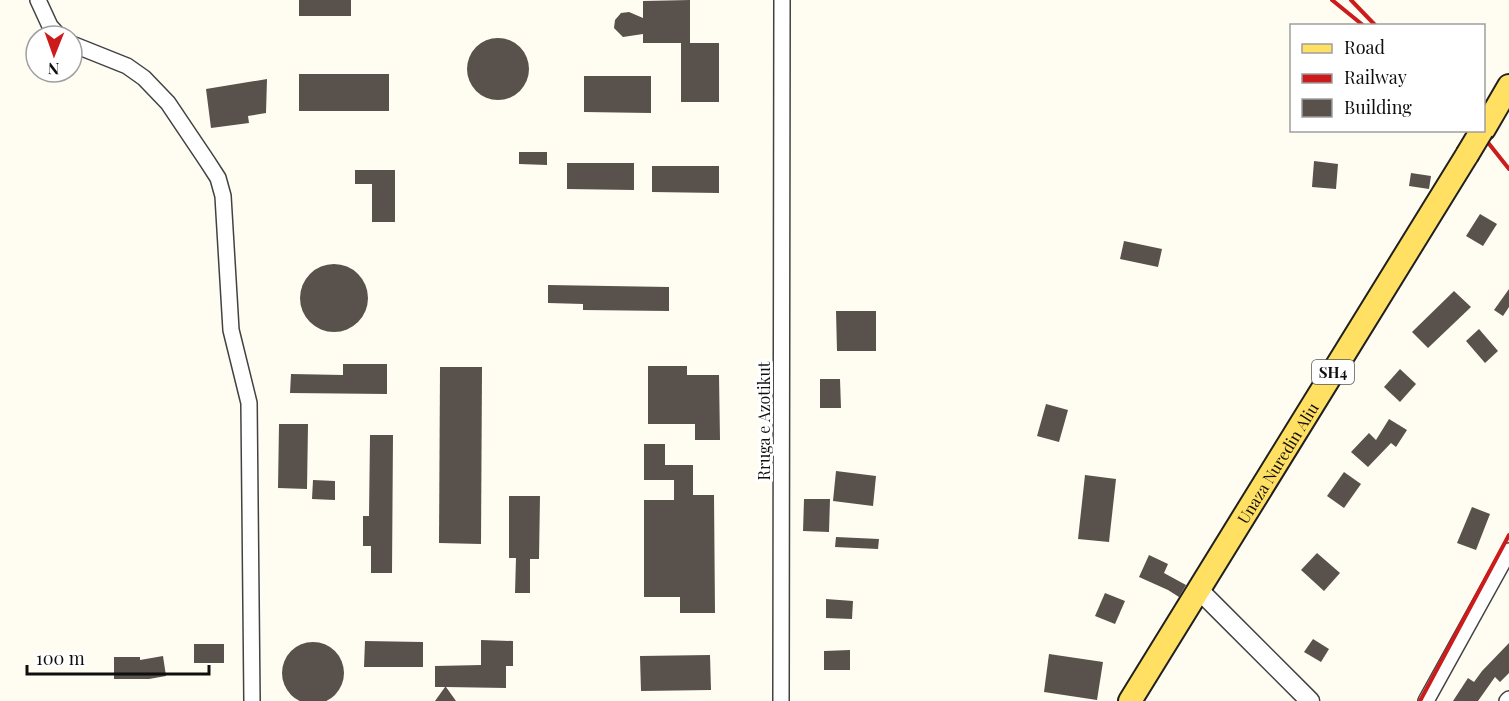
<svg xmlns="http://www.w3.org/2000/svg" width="1509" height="701" font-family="'Playfair Display',serif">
	<rect width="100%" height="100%" fill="#fffdf2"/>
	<g fill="#59514b">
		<rect x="299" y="0" width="52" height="16"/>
		<path d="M690 0V43H719V102H681V43H643V34L623 37 614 28 615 20 621 13 629 12 643 18V1Z"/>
		<circle cx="498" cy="69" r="31"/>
		<rect x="299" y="74" width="90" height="37"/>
		<path d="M584 76H651V113L584 112Z"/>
		<path d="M267 79 266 113 248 116 249 123 211 128 206 89Z"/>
		<path d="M519 152H547V165L519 164Z"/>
		<path d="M1314 161 1338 164 1336 189 1312 187Z"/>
		<path d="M567 163H634V190L567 189Z"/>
		<path d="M652 166H719V193L652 192Z"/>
		<path d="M355 170H395V222H372V184H355Z"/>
		<path d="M1411 173 1431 176 1429 189 1409 186Z"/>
		<path d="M1480 214 1497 224 1483 246 1466 236Z"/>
		<path d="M1124 241 1162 249 1158 267 1120 259Z"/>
		<circle cx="334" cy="298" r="34"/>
		<path d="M548 285 669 287V311L583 310V304L548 303Z"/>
		<path d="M1509 289V307L1503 316 1494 310Z"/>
		<path d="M1454 291 1471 307 1428 348 1412 332Z"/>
		<path d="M836 311H876V351H837Z"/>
		<path d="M1479 329 1498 351 1485 363 1466 341Z"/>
		<path d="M343 364H387V394L290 393 291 374 343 375Z"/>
		<path d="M648 366H687V375H719L720 440H695V424H648Z"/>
		<path d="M440 367H482L481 544 439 543Z"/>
		<path d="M1400 369 1416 384 1400 402 1384 387Z"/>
		<path d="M820 379H840L841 408H820Z"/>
		<path d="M1046 404 1068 410 1059 442 1037 436Z"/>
		<path d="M1389 419 1407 430 1396 447 1391 443 1368 467 1351 452 1369 433 1376 440Z"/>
		<path d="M279 424H308L307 489 278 488Z"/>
		<path d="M370 435H393L392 573H371V546H363V516H369Z"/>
		<path d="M644 444H665V465H693V495H714L715 613H680V597H644V500H674V480H644Z"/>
		<path d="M836 471 876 476 873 506 833 501Z"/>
		<path d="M1344 472 1361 484 1344 508 1327 496Z"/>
		<path d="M1085 475 1116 479 1109 542 1078 539Z"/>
		<path d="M313 480 335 481V500L312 499Z"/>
		<path d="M509 496H540L539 559H530V593H515L516 558H509Z"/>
		<path d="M804 499H830L829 532 803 531Z"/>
		<path d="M1472 507 1490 514 1476 550 1457 543Z"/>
		<path d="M836 537 879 539 878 549 835 547Z"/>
		<path d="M1317 553 1340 573 1324 591 1301 570Z"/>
		<path d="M1149 555 1168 564 1164 573 1186 585 1179 597 1168 590 1139 577Z"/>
		<path d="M1105 593 1125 601 1115 624 1095 616Z"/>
		<path d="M826 599 853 601 852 619 826 618Z"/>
		<path d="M1313 639 1329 649 1321 662 1304 652Z"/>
		<path d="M481 640 513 641V666H506V688L446 687 456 701H435L445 687H435V666L481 665Z"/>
		<path d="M365 641 423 642V667H364Z"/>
		<circle cx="313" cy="673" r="31"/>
		<path d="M1509 643V673L1500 682 1495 677 1478 701H1453L1468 678 1474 682 1482 671Z"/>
		<rect x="194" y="644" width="30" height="19"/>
		<path d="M850 650V670H824V651Z"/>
		<path d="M1049 654 1103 662 1097 700 1044 692Z"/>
		<path d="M710 655 711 690 641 691 640 656Z"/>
		<path d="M163 656 166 676 149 679H114V657H140V660Z"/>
	</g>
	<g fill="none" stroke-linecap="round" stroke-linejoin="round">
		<g stroke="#424242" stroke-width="18">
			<g id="minor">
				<path d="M38 0 50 26 59 36"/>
				<path d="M72 44 127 66 144 78 168 103 207 161 218 178 223 196 231 330 249 403 252 701"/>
				<path d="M781 701 782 0"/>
				<path d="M1426 701 1509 551"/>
				<path d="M1507 701 1509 699"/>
			</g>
		</g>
		<g stroke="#424242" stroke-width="21">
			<path id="tertiary" d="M1198 589 1310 701"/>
		</g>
		<g stroke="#202020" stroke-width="26">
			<g id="primary">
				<path d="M1484 129 1509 86"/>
				<path id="s1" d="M1130 701 1467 155"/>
			</g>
		</g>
		<use href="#minor" stroke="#fff" stroke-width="15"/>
		<use href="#tertiary" stroke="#fff" stroke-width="18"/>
		<use href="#primary" stroke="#ffe062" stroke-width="22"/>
		<g stroke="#cb1b1b" stroke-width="4">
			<path d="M1332 0 1364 26"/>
			<path d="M1351 0 1376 26"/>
			<path d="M1478 130 1509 169"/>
			<path d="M1420 701 1509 535"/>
		</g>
		<g stroke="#202020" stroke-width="26" stroke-linecap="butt">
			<path id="primary-bridge" d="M1467 155 1482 130"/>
		</g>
		<use href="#primary-bridge" stroke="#ffe062" stroke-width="22"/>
	</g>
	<g text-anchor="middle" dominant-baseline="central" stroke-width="6" stroke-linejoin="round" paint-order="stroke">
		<rect fill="#fff" stroke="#575757" stroke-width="1.5" x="1312" y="360" width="42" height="24" rx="4.5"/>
		<g font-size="15" font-weight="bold" fill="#0f0f0f">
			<text x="1333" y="372">SH4</text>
		</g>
		<g font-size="16" fill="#0f0f0f" stroke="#fff">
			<text transform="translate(763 421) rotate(-90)">Rruga e Azotikut</text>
			<text stroke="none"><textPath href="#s1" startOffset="280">Unaza Nuredin Aliu</textPath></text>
		</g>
	</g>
	<rect x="1290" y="24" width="195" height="108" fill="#ffffff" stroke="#9f9f9f" stroke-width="1.5"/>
	<rect x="1302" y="44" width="30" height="9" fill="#ffe062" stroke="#9f9f9f" stroke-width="1.5"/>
	<text x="1344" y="54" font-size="18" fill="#0f0f0f">Road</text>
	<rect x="1302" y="74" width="30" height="9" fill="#cb1b1b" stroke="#9f9f9f" stroke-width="1.5"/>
	<text x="1344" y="84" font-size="18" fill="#0f0f0f">Railway</text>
	<rect x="1302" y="99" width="30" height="18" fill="#59514b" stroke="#9f9f9f" stroke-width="1.5"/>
	<text x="1344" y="114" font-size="18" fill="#0f0f0f">Building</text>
	<g transform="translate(54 54) rotate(181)"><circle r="28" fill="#ffffff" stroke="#9f9f9f" stroke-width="1.5"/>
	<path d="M0-4.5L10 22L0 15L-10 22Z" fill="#cb1b1b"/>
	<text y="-9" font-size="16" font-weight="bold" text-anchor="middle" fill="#0f0f0f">N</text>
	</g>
	<path d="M27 665v9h182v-9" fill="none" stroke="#0f0f0f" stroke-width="3"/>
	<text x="36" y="665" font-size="18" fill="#0f0f0f" stroke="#ffffff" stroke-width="4.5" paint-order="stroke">100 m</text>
</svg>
